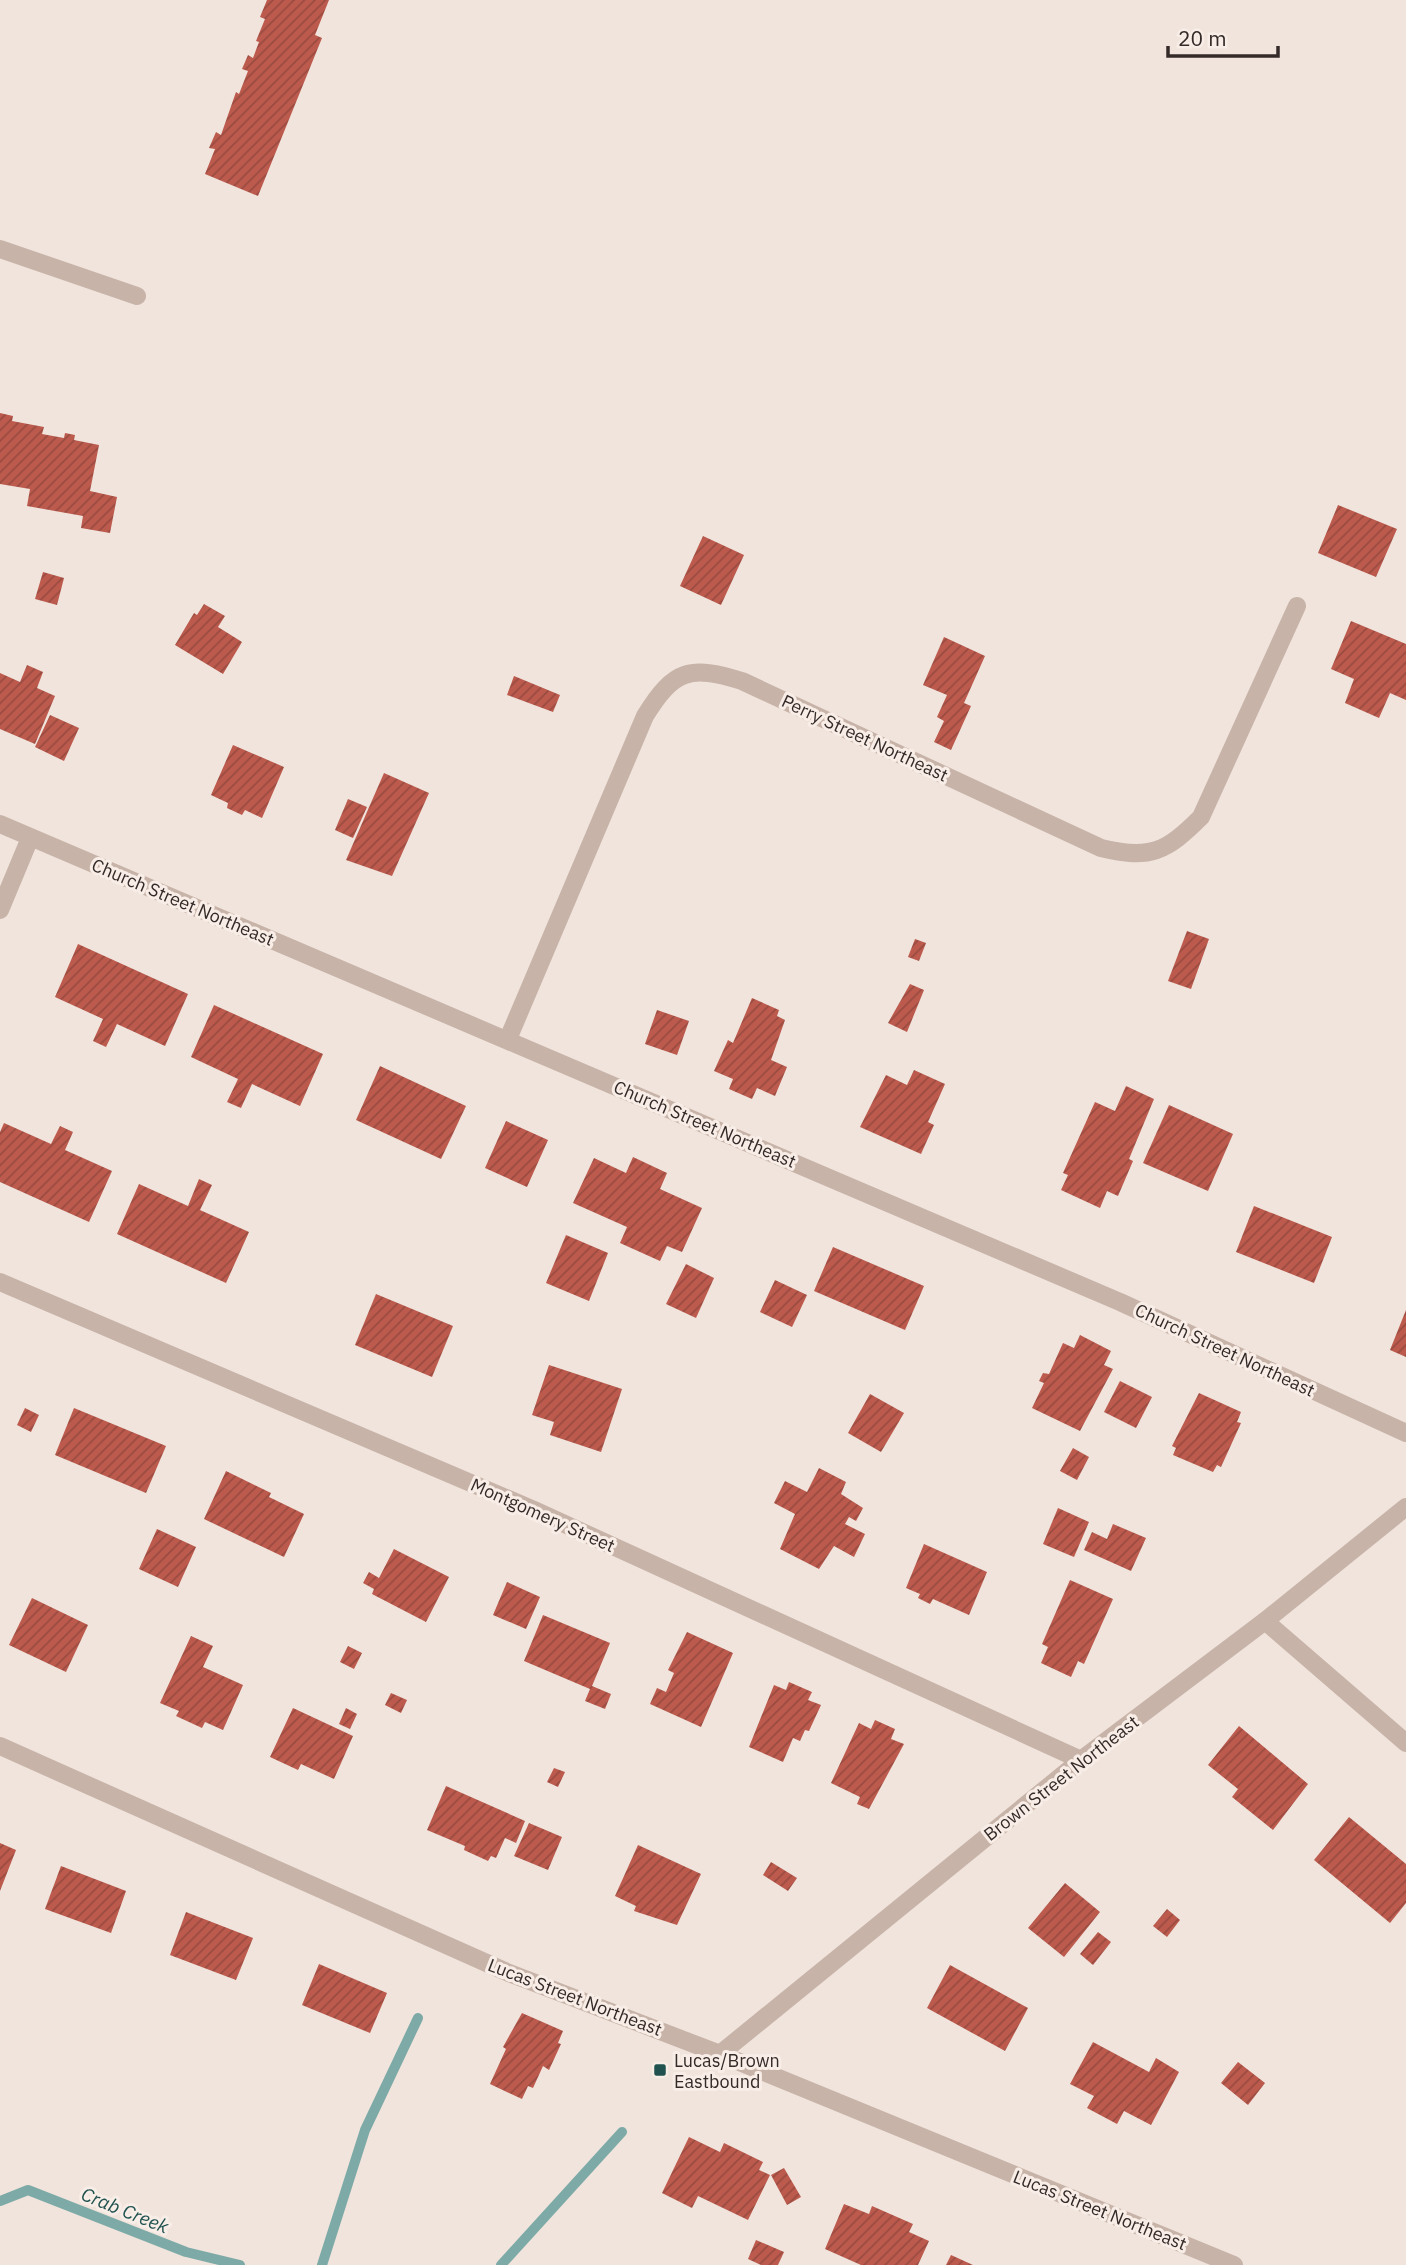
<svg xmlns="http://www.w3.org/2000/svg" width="1406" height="2265" font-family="'IBM Plex Sans',sans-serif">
	<defs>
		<pattern id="building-hatch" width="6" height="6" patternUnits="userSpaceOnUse" patternTransform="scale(1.75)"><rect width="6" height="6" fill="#bc5a4d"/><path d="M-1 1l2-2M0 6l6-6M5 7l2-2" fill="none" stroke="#9a4b40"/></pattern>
	</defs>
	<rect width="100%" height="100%" fill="#f0e4dc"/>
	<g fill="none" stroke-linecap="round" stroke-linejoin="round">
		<g stroke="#7daaa7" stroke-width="10">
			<path d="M0 2201 28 2190 186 2252 240 2265"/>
			<path d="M322 2265 365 2130 418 2018"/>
			<path d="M501 2265 622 2132"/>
		</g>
	</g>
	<g fill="url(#building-hatch)">
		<path d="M267 0H329L315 35 322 38 258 196 205 174 215 149 209 148 216 132 221 135 236 92 239 94 248 71 242 69 248 55 253 58 259 42 256 41 265 19 260 17Z"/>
		<path d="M0 413 13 416 12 421 44 427 42 434 64 438 65 433 75 435 74 440 99 445 90 491 117 497 110 533 81 528 83 516 27 506 30 489 0 484Z"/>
		<path d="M1338 505 1397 529 1376 577 1318 553Z"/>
		<path d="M703 536 744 555 721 605 680 586Z"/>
		<path d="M43 572 64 578 57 605 35 599Z"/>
		<path d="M204 604 225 616 218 627 242 642 223 674 175 645 194 613 197 615Z"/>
		<path d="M1351 621 1406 644V700L1390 693 1379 718 1345 703 1354 679 1331 669Z"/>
		<path d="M944 637 985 656 964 703 971 706 951 750 934 742 944 721 937 717 947 695 923 685Z"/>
		<path d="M27 665 43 672 37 688 55 696 35 744 0 729V673L20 682Z"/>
		<path d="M514 676 560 695 553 712 507 695Z"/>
		<path d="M50 715 79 728 64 761 35 747Z"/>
		<path d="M233 745 284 767 262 818 245 810 242 815 227 808 228 803 211 795Z"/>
		<path d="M384 773 429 793 392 876 346 860Z"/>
		<path d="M348 799 367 807 353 838 335 830Z"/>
		<path d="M1187 931 1209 939 1191 989 1168 981Z"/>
		<path d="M915 939 926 943 919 961 908 957Z"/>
		<path d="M78 944 188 994 165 1046 117 1024 106 1047 93 1041 103 1019 55 997Z"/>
		<path d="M910 984 924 990 907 1032 888 1023Z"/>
		<path d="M752 998 779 1010 777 1016 785 1020 771 1060 787 1067 775 1096 757 1088 752 1099 729 1089 733 1079 714 1071 728 1040 733 1043Z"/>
		<path d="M214 1005 323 1054 300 1106 252 1084 241 1108 227 1102 238 1079 191 1057Z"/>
		<path d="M657 1010 689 1021 677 1055 645 1044Z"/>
		<path d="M380 1066 466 1106 441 1159 356 1120Z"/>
		<path d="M914 1070 945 1084 928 1122 934 1125 921 1154 860 1127 886 1075 907 1085Z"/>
		<path d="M1126 1086 1154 1099 1129 1159 1133 1161 1118 1196 1107 1191 1100 1208 1061 1190 1068 1175 1063 1173 1095 1102 1115 1111Z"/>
		<path d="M1169 1105 1233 1134 1208 1191 1143 1163Z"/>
		<path d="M506 1121 548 1140 527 1187 485 1168Z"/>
		<path d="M4 1123 51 1144 60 1126 73 1132 65 1150 112 1171 89 1222 0 1182V1132Z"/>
		<path d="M633 1157 667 1173 660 1189 702 1208 682 1252 667 1246 660 1261 620 1243 627 1227 573 1203 594 1158 626 1173Z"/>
		<path d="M199 1179 212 1185 200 1210 249 1232 226 1283 117 1234 139 1184 188 1206Z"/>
		<path d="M1254 1206 1332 1237 1314 1283 1236 1252Z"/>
		<path d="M566 1235 608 1253 589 1301 546 1283Z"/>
		<path d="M833 1247 924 1286 905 1330 814 1291Z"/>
		<path d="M686 1264 714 1278 696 1318 666 1304Z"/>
		<path d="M775 1280 807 1295 792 1327 760 1312Z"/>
		<path d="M376 1294 453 1326 432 1377 355 1345Z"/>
		<path d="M1406 1310V1357L1390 1350Z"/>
		<path d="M1080 1335 1111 1351 1104 1365 1113 1369 1080 1431 1032 1408 1044 1383 1039 1381 1043 1373 1049 1374 1063 1343 1074 1348Z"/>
		<path d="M549 1365 622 1389 601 1452 550 1435 554 1422 532 1415Z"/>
		<path d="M1120 1381 1152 1397 1136 1428 1104 1412Z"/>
		<path d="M1199 1393 1241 1412 1237 1422 1241 1423 1221 1467 1217 1465 1213 1472 1173 1455 1176 1448 1172 1446Z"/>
		<path d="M870 1394 904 1413 881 1452 848 1433Z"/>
		<path d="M25 1408 39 1415 31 1432 17 1425Z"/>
		<path d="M74 1408 166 1446 146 1493 55 1455Z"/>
		<path d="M1073 1448 1089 1457 1077 1480 1060 1471Z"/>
		<path d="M819 1468 846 1482 841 1494 863 1508 856 1521 849 1517 845 1524 865 1534 854 1557 834 1546 819 1569 780 1549 795 1514 774 1503 785 1481 807 1492Z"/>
		<path d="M226 1471 271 1493 269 1497 304 1514 284 1557 204 1519Z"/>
		<path d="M1058 1508 1089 1522 1074 1557 1043 1544Z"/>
		<path d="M1113 1524 1146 1538 1131 1571 1084 1550 1092 1532 1107 1539Z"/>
		<path d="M157 1529 196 1547 178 1587 139 1569Z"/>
		<path d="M924 1544 987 1572 969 1615 933 1599 930 1604 918 1598 920 1594 906 1588Z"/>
		<path d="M394 1549 449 1577 426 1622 372 1594 374 1589 363 1583 369 1572 379 1578Z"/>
		<path d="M1070 1580 1113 1599 1084 1664 1078 1661 1071 1677 1041 1663 1048 1647 1042 1644Z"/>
		<path d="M507 1582 540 1597 526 1629 493 1615Z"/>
		<path d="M32 1598 88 1625 66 1672 9 1645Z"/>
		<path d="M543 1615 610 1643 592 1686 611 1694 605 1709 585 1701 590 1689 524 1661Z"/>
		<path d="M687 1632 733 1653 701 1727 650 1704 657 1688 666 1692 674 1673 668 1670Z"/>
		<path d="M191 1636 213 1646 203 1667 243 1685 223 1730 205 1722 202 1728 176 1716 179 1711 160 1703Z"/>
		<path d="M348 1646 362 1653 354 1669 340 1662Z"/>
		<path d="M789 1682 812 1692 808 1700 821 1705 809 1731 805 1730 800 1741 793 1738 783 1762 749 1747 774 1685 786 1690Z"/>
		<path d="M391 1693 407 1700 401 1713 385 1705Z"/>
		<path d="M293 1708 353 1736 334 1779 301 1764 298 1770 270 1757Z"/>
		<path d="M346 1708 357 1714 350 1729 339 1724Z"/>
		<path d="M875 1720 895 1729 891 1739 904 1744 869 1809 857 1804 860 1797 831 1783 859 1723 871 1729Z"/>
		<path d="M1239 1726 1308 1784 1273 1830 1232 1797 1238 1789 1208 1765Z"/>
		<path d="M554 1768 565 1772 558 1787 547 1782Z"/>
		<path d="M446 1786 525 1821 516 1843 505 1838 496 1858 491 1856 488 1861 464 1850 465 1846 427 1830Z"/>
		<path d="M1349 1817 1406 1864V1903L1390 1923 1314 1860Z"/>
		<path d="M529 1823 562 1837 548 1870 514 1856Z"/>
		<path d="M0 1843 16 1850 0 1891Z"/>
		<path d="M638 1845 701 1874 677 1925 634 1911 636 1906 615 1896Z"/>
		<path d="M771 1862 797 1878 788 1891 763 1875Z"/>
		<path d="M61 1866 126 1891 111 1933 45 1909Z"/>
		<path d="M1065 1883 1100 1912 1064 1957 1028 1928Z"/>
		<path d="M1167 1909 1180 1920 1167 1937 1153 1926Z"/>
		<path d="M186 1912 253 1938 236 1980 170 1955Z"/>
		<path d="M1098 1932 1111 1942 1093 1965 1080 1954Z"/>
		<path d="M319 1964 387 1993 370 2033 302 2005Z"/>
		<path d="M950 1965 1028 2008 1005 2051 927 2008Z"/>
		<path d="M522 2013 563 2031 558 2043 561 2044 549 2070 543 2066 533 2088 528 2086 522 2099 490 2084 506 2049 503 2047Z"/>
		<path d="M1093 2042 1149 2072 1156 2058 1179 2072 1151 2125 1124 2111 1117 2124 1087 2108 1094 2096 1070 2084Z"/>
		<path d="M1238 2062 1265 2083 1248 2105 1221 2083Z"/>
		<path d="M689 2137 720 2152 724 2143 763 2162 759 2170 770 2175 748 2220 698 2196 692 2208 662 2193Z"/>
		<path d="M784 2168 801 2197 787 2205 771 2175Z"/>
		<path d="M844 2204 869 2214 872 2206 913 2224 909 2232 929 2241 918 2265H861L825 2249Z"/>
		<path d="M756 2240 784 2252 778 2265H761L748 2259Z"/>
		<path d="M951 2255 973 2265H946Z"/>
	</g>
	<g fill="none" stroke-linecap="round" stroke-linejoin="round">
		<g stroke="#c7b3a8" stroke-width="18">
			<path d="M0 249 137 296"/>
			<path d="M0 824 1120 1302 1406 1433"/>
			<path d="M0 910 30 838"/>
			<path d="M508 1039 645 716C674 669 690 665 742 681L1101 848C1150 860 1166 852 1201 817L1297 606"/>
			<path d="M0 1282 534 1510 1081 1760"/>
			<path d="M1265 1621 1406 1743"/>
			<path d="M0 1746 509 1973 720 2054 1234 2265"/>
			<path d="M720 2054 1081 1760 1265 1621 1406 1507"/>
		</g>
	</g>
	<rect fill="#21524f" stroke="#f8eee7" stroke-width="2.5" x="653" y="2063" width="14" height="14" rx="3.5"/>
	<g text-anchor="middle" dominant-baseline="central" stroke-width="6" stroke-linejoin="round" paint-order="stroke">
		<g font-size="18" fill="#342a28" stroke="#f8eee7">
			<text transform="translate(865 738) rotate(25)">Perry Street Northeast</text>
			<text transform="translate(183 902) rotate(23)">Church Street Northeast</text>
			<text transform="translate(705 1124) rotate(23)">Church Street Northeast</text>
			<text transform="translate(1225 1350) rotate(25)">Church Street Northeast</text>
			<text transform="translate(543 1515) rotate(24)">Montgomery Street</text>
			<text transform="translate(1061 1778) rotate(-38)">Brown Street Northeast</text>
			<text transform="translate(575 1997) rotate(21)">Lucas Street Northeast</text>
			<text transform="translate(1100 2210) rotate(22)">Lucas Street Northeast</text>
		</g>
		<g font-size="18" fill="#342a28" stroke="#f8eee7" text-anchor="start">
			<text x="674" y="2060">Lucas/Brown<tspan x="674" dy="21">Eastbound</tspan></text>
		</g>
		<g font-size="19" font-style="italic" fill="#21524f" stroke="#f8eee7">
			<text transform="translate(125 2210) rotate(22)">Crab Creek</text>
		</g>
	</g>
	<path d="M1168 46v10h110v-10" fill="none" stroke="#342a28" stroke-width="3.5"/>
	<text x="1178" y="46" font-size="21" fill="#342a28" stroke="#f8eee7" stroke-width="5" paint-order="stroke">20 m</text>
</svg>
